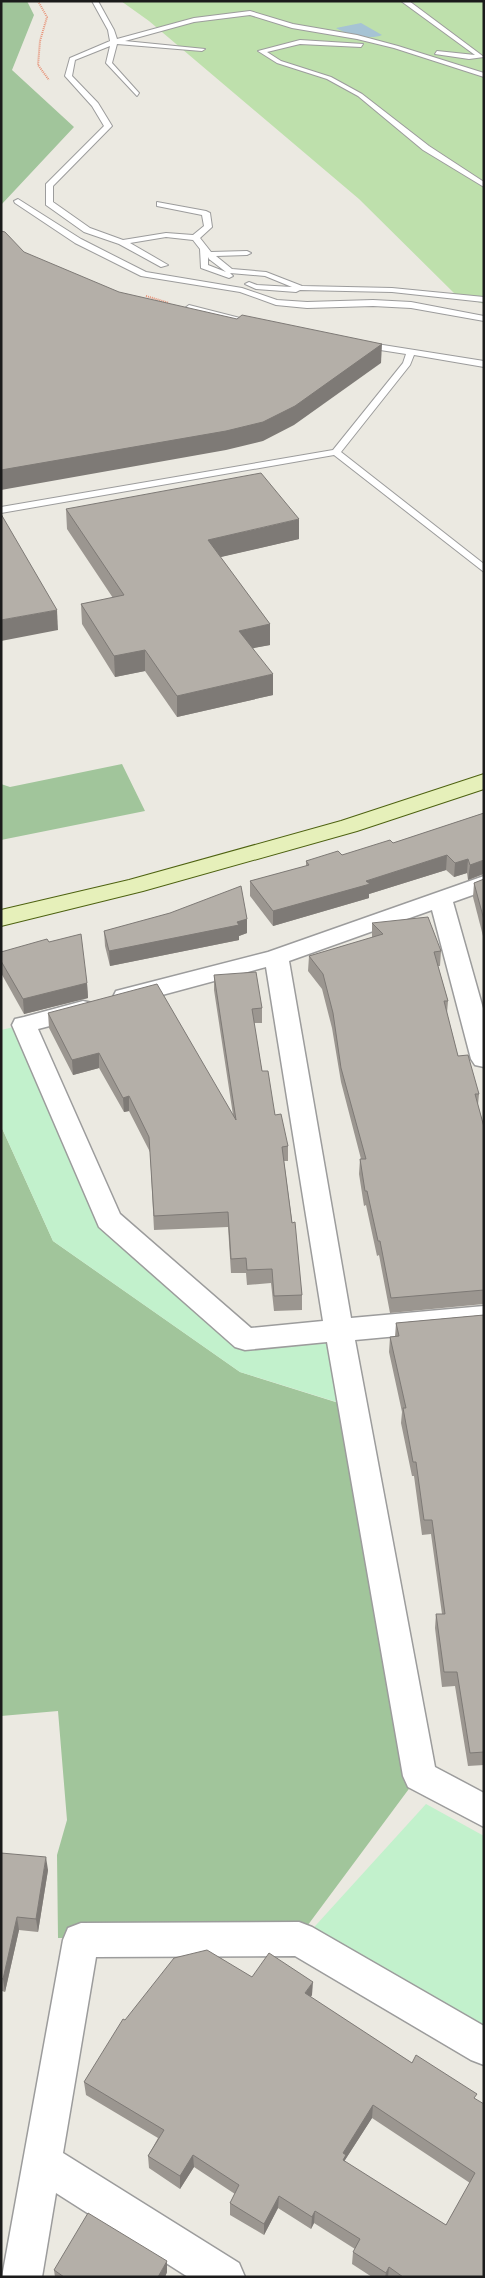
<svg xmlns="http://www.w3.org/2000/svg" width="485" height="2278" font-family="'DM Sans',sans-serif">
	<rect width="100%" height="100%" fill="#ebe9e1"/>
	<path fill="#bee0ac" d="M121 1H484V304L456 295 359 199 149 21Z"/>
	<g fill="#a1c59b">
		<path d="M1 1H27L34 15 12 70 74 127 1 205Z"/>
		<path d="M122 764 145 811 1 840V784L10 787Z"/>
		<path d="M1 1126 53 1241 240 1372 345 1405 417 1778 299 1937 58 1938 57 1855 67 1820 58 1711 1 1716Z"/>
	</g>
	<g fill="#c2f1cc">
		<path d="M18 1026 101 1224 241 1343 335 1334 346 1405 240 1372 53 1241 1 1126V1030Z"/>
		<path d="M426 1804 484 1836V2038L307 1935Z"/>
	</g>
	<path fill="#a6c3d4" d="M361 23 382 35C371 40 347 35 336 28Z"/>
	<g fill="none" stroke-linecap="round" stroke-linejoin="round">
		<g stroke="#9c9c9c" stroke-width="2">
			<g id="lane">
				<path d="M92 1H98L114 30 117 39 194 18 250 11 293 24 357 35 398 46 484 73V77L394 48 357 39 292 28 250 15 194 22 125 41 205 49 202 51 117 44 112 63 139 93 137 96 106 63 110 46 75 60 72 76 98 103 112 126 53 186V202L90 228 123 240 166 233 193 235 204 226 202 215 157 206V202L206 211 210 213 212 227 200 238 211 252 247 251 251 253 247 255 216 256 232 269 266 272 302 286 392 288 484 297V302L392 292 300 290 296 292 256 289 245 284 249 282 257 285 292 287 265 276 230 273 233 276 229 278 201 268 200 249 193 240 166 237 130 243 168 265 161 267 119 244 84 232 46 205V184L104 126 92 106 65 76 70 58 110 41 108 30ZM208 257 209 259 226 272 208 265Z"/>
				<path d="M401 1H409L484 57 469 59 435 54 437 51 475 55Z"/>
				<path d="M300 40 363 44 361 47 300 44 267 52 281 61 331 77 362 94 429 146 484 182V187L423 150 358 96 327 79 277 63 258 51Z"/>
				<path d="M18 199 81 239 146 272 242 288 277 300 307 302 373 300 411 302 484 316V321L411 308 373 306 307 308 276 305 240 292 141 276 75 243 15 203 14 201Z"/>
				<path d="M189 305 240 318 241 320 237 323 186 310 185 308Z"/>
				<path d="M364 342 484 361V367L414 355 410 365 341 452 484 564V572L334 455 1 513V507L333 450 403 363 406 354 361 347V343Z"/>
			</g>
		</g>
		<g stroke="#9c9c9c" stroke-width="3">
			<g id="street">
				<path d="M484 876V891L453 902 484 1012V1067L475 1065 471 1059 432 910 289 961 351 1318 484 1306V1328L355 1340 435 1767 484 1793V1827L408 1787 403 1776 327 1342 245 1350 235 1347 99 1227 12 1025 15 1019 24 1017 83 1001 92 1003 95 1009 92 1015 38 1029 120 1214 251 1328 323 1321 266 967 125 1005 116 1003 113 997 116 991 268 952Z"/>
				<path d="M299 1922 312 1927 484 2026V2065L471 2060 295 1956 96 1957 63 2153 239 2263 245 2277H188L56 2193 42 2277H2L63 1940 68 1928 81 1923Z"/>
			</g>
		</g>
		<g stroke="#4e6211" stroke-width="2">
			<path id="secondary" d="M484 774V789L357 831 143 891 1 926V910L129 880 341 821Z"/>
		</g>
		<g stroke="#e79176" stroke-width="2" stroke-dasharray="1 1" stroke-linecap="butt">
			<path d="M38 1 47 17 40 41 38 65 49 80"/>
			<path d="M146 296 169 303"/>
		</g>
		<use href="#lane" fill="#fff" fill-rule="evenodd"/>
		<use href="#street" fill="#fff" fill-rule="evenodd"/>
		<use href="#secondary" fill="#e6f0ba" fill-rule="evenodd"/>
	</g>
	<g fill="#9b9690" fill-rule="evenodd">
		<path d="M66 509 299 539 220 557 270 624V645L253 648 273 695 177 717 145 671 115 677 82 624 81 604 113 598 67 529Z"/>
		<path d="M484 813V874L468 880 467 873 454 877 446 870 369 894V898L273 926 250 896V881L306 866V861L342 855 393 843Z"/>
		<path d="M484 879V940L473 897 474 883Z"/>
		<path d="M247 919V933L239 936V940L110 966 105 946 104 931Z"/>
		<path d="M372 923 441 951 440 966H438L448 1001 447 1013 458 1056 479 1094 478 1105 484 1127V1304L390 1313 379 1255 377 1256 366 1205 364 1206 359 1174 360 1159H361L341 1082 332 1028 322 989 308 971 309 956 372 938Z"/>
		<path d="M49 942 87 983 88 998 24 1014 1 973V952Z"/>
		<path d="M214 975 262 1008V1023H254L262 1071 275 1115 288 1146V1161H284L302 1295V1310L274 1311 271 1283 247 1285 246 1273H231L228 1227 154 1230 150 1152 129 1111 124 1112 99 1068 73 1075 49 1028 48 1013 233 1115 214 990Z"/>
		<path d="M484 1315V1765L468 1766 455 1686 442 1687 435 1628 436 1614H442L431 1534 422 1535 414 1476H412L401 1423 402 1412 389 1352 390 1337H395L396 1323Z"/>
		<path d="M1 1853 48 1870 38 1932 19 1930 5 1992 2 1991 1 1995Z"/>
		<path d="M252 1977 312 1995 310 1997 412 2063 476 2100 484 2277H372L352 2264 353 2252 355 2249 314 2223 311 2229 278 2208 264 2235 230 2215V2203L235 2194 194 2167 180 2189 149 2168 148 2156 158 2138 86 2095 84 2082 125 2020ZM372 2118 470 2183 446 2225 345 2162V2160Z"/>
		<path d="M54 2270 167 2272 165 2277H55Z"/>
	</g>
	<g fill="#7e7a76">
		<path d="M382 344 381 363 294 425 263 441 226 450 1 490V470Z"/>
		<path d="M299 519V539L208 560V540Z"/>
		<path d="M57 610 58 630 1 641V620Z"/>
		<path d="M270 624V645L239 651V631Z"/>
		<path d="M145 650V671L115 677 114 656Z"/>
		<path d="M273 674V695L177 717V696Z"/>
		<path d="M447 855 446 870 369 894V898L273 926V911L366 881Z"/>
		<path d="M468 859 467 873 454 877 455 863Z"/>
		<path d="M484 860 483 874 468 880 470 865Z"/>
		<path d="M247 919V933L239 936V940L110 966 109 951Z"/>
		<path d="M87 983 88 998 24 1014 23 999Z"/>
		<path d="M99 1053V1068L73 1075 72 1060Z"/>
		<path d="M129 1096V1111L124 1112 123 1098Z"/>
		<path d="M46 1857 48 1870 38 1932 36 1919Z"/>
		<path d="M17 1917 19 1930 5 1992 3 1979Z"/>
		<path d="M313 1982 312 1995 304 2007 305 1993Z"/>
		<path d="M373 2105 372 2118 345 2160V2167L342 2173 343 2153Z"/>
		<path d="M193 2155 194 2167 180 2189V2176Z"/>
		<path d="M279 2196 278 2208 264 2235V2224Z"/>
		<path d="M315 2211 314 2223 311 2229 312 2217Z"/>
		<path d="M167 2261V2272L165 2277H158Z"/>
		<path d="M389 2267 388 2277H385L386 2273Z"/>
	</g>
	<g fill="#b4afa8" stroke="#7e7a76" fill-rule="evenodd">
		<path d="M1 231 5 232 24 252 119 292 237 319 242 315 382 344 295 406 263 422 226 431 1 470Z"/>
		<path d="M261 473 299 519 208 540 270 624 239 631 273 674 177 696 145 650 114 656 81 604 124 595 66 509Z"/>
		<path d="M1 514 57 610 1 620Z"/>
		<path d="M484 813V860L470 865 468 859 455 863 447 855 366 881 370 884 273 911 250 881 309 865 306 861 338 851 342 855 390 840 393 843Z"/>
		<path d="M484 879V920L474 883Z"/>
		<path d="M241 886 247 919 237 922 239 925 109 951 104 931 170 913Z"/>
		<path d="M428 917 441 951 434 952 448 1001H444L458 1056 468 1055 479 1094H475L484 1127V1290L391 1298 380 1241H378L367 1191H365L360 1159H366L341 1068 333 1013 323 974 309 956 383 934 372 923Z"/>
		<path d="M81 934 87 983 23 999 1 961V952L47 939 49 942Z"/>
		<path d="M256 972 262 1008 252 1009 262 1071H268L275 1115 281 1114 288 1146 282 1147 292 1223 295 1222 302 1295 274 1296 272 1269 247 1270 246 1258 231 1259 228 1212 154 1216 149 1137 129 1096 123 1098 99 1053 72 1060 48 1013 157 984 236 1120 214 975Z"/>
		<path d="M484 1315V1752L470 1753 457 1672H444L436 1614H445L432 1520H424L416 1462H413L403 1408H406L390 1337 399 1336 396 1323Z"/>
		<path d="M1 1853 46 1857 36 1919 17 1917 3 1979 1 1978Z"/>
		<path d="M207 1950 252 1977 269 1953 313 1982 305 1993 412 2063 416 2055 477 2094 474 2098 484 2104V2277H403L389 2267 386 2273 353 2252 360 2239 315 2211 312 2217 279 2196 264 2224 230 2203 239 2185 193 2155 180 2176 148 2156 164 2130 84 2082 123 2019 125 2020 174 1958ZM373 2105 475 2173 446 2225 343 2160 346 2155 343 2153Z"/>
		<path d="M88 2213 167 2261 158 2277H64L54 2270Z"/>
	</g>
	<rect width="485" height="2278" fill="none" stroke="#1b1b1b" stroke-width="5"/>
</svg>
